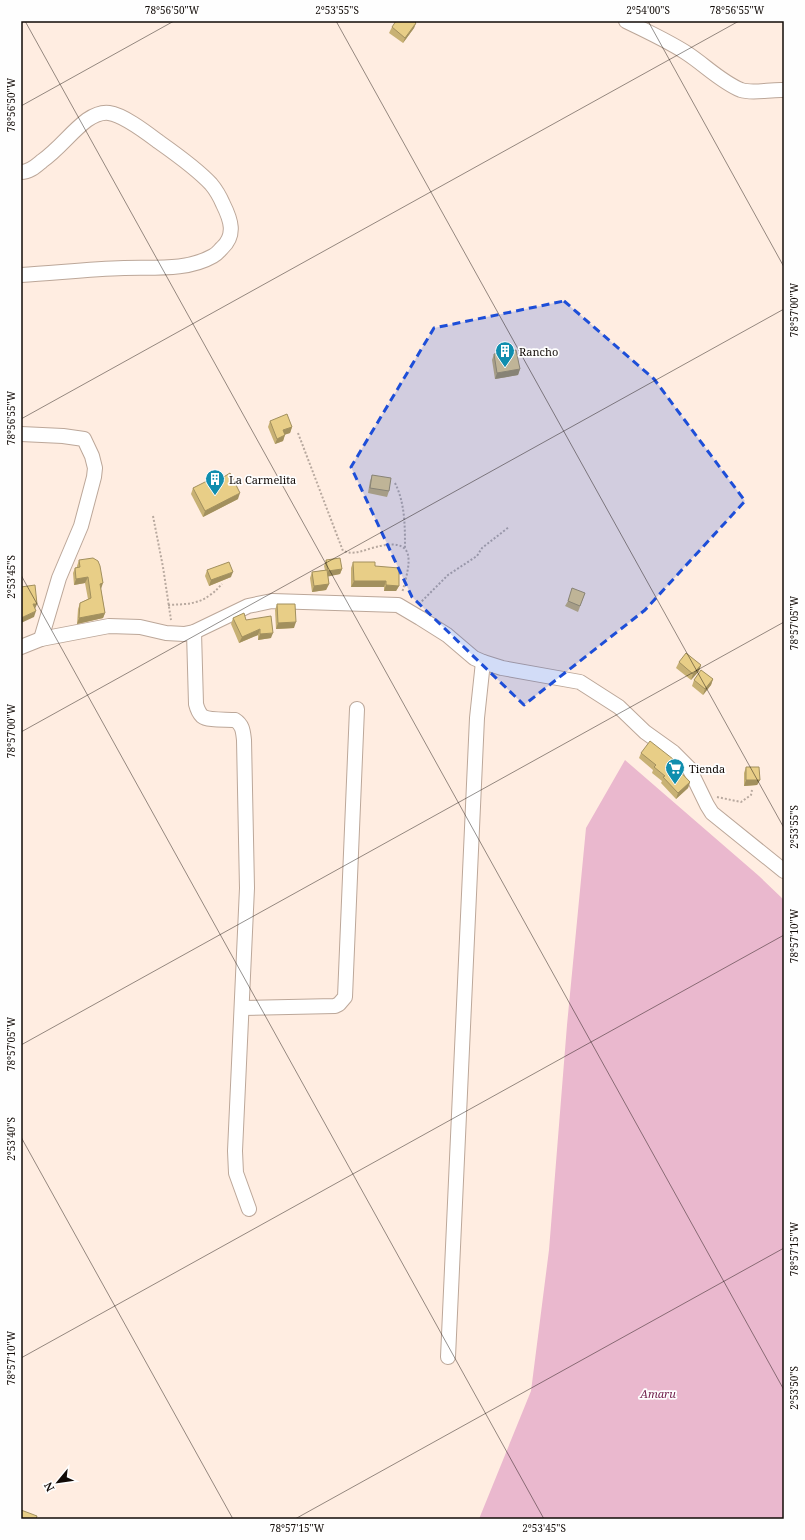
<svg xmlns="http://www.w3.org/2000/svg" width="805" height="1540" font-family="'Noto Serif',serif">
	<rect width="100%" height="100%" fill="#ffede1"/>
	<path fill="#eab8ce" d="M625 760 759 876 784 900V1519H479L531 1391 549 1250 567 1025 586 828Z"/>
	<g fill="none" stroke-linecap="round" stroke-linejoin="round">
		<g stroke="#bca799" stroke-width="16">
			<g id="minor">
				<path d="M626 21C646 31 666 40 685 52 704 64 721 82 741 90 753 94 771 89 784 90"/>
				<path d="M21 172C30 172 36 166 42 161 59 149 71 132 87 120 93 116 102 112 109 113 124 115 147 133 159 142 176 154 196 168 211 184 216 190 220 197 223 204 231 220 236 235 222 248 219 251 217 254 213 256 187 271 153 267 124 268 90 269 55 273 21 275"/>
				<path d="M21 434 63 436 84 439 92 456 95 468 94 477 81 526 59 578 41 639"/>
				<path d="M194 632 196 704C197 708 199 713 202 716 208 721 227 719 235 720 243 725 243 732 244 740L247 888 235 1151 236 1173 249 1209"/>
				<path d="M21 647 41 639 109 626 140 627 166 633 184 634 194 632 248 606 272 601 398 605 420 618 447 635 474 658 483 662 502 668 580 682 619 707 645 732 673 752 689 768 707 805 712 813 784 871"/>
				<path d="M242 1008 335 1006 339 1004 345 997 357 709"/>
				<path d="M448 1357 477 718 483 662"/>
			</g>
		</g>
		<g stroke="#b8a99f" stroke-width="2" stroke-dasharray="2 2" stroke-linecap="butt">
			<path d="M298 433 343 551C354 555 362 551 372 548 418 535 411 561 402 593"/>
			<path d="M395 483C405 503 405 526 405 548"/>
			<path d="M153 516 163 567 171 620"/>
			<path d="M419 604 448 575 477 556 482 548 509 527"/>
			<path d="M168 605C184 604 197 605 210 595 215 592 218 588 222 584"/>
			<path d="M717 797 741 802 751 795 752 790"/>
		</g>
		<use href="#minor" stroke="#fff" stroke-width="14"/>
	</g>
	<g fill="#c8b174">
		<path d="M416 23 414 28 403 43 389 33 392 27Z"/>
		<path d="M494 354 520 369 518 375 495 379 492 360Z"/>
		<path d="M270 421 292 427 290 433 285 434 283 441 275 444 268 427Z"/>
		<path d="M372 475 389 491 387 497 368 493 370 481Z"/>
		<path d="M219 480 238 499 203 517 191 494 193 488Z"/>
		<path d="M79 560 101 589 105 613 103 618 77 624 78 609 80 603 88 599 85 583 74 585 73 573 75 568 77 567V566Z"/>
		<path d="M326 560 342 569 340 574 328 576 329 584 326 590 312 592 310 578 312 572 325 570 324 566Z"/>
		<path d="M353 562 375 566 399 586 396 591H384V587H351V568Z"/>
		<path d="M207 570 231 577 209 586 205 576Z"/>
		<path d="M585 593 578 612 565 606 568 601Z"/>
		<path d="M277 604 294 628 276 629 275 610Z"/>
		<path d="M233 618 246 620 271 638 258 640V635L239 643 231 624Z"/>
		<path d="M679 662 701 665 699 671 691 680 676 668Z"/>
		<path d="M713 679 711 685 703 695 692 686 694 680Z"/>
		<path d="M641 753 672 763 690 782 688 788 676 799 661 783 662 781 652 773 653 770 639 758Z"/>
		<path d="M746 767 760 780 757 785 744 786V773Z"/>
	</g>
	<g fill="#a2905e">
		<path d="M416 23 414 28 403 43 405 38Z"/>
		<path d="M520 369 518 375 495 379 497 373Z"/>
		<path d="M292 427 290 433 281 436 283 430Z"/>
		<path d="M285 435 283 441 275 444 277 439Z"/>
		<path d="M240 493 238 499 203 517 205 511Z"/>
		<path d="M342 569 340 574 326 577 328 571Z"/>
		<path d="M233 572 231 577 209 586 211 580Z"/>
		<path d="M88 577 85 583 74 585 76 579Z"/>
		<path d="M354 581H386L384 587H351Z"/>
		<path d="M103 583 101 589 100 584Z"/>
		<path d="M329 584 326 590 312 592 314 586Z"/>
		<path d="M386 585 399 586 396 591H384Z"/>
		<path d="M33 604H37L35 609Z"/>
		<path d="M36 611 34 617 21 623V618Z"/>
		<path d="M105 613 103 618 77 624 79 618Z"/>
		<path d="M296 622 294 628 276 629 278 623Z"/>
		<path d="M260 629 258 635 239 643 242 637Z"/>
		<path d="M273 633 271 638 258 640 260 634Z"/>
		<path d="M701 665 699 671 691 680 693 674Z"/>
		<path d="M713 679 711 685 703 695 705 689Z"/>
		<path d="M746 780H760L757 785 744 786Z"/>
		<path d="M690 782 688 788 676 799 678 793Z"/>
	</g>
	<g fill="#e8ce87" stroke="#a2905e">
		<path d="M396 21H414L416 23 405 38 392 27Z"/>
		<path d="M516 350 520 369 497 373 494 354Z"/>
		<path d="M287 414 292 427 283 430 285 435 277 439 270 421Z"/>
		<path d="M230 473 240 493 205 511 193 488 217 476 219 480Z"/>
		<path d="M372 475 391 478 389 491 370 488Z"/>
		<path d="M93 558 98 561 100 566 103 583 100 584 105 613 79 618 80 603 91 598 88 577 76 579 75 568 80 567 79 560Z"/>
		<path d="M340 558 342 569 328 571 326 560Z"/>
		<path d="M229 562 233 572 211 580 207 570Z"/>
		<path d="M353 562H375V566L399 568V586L386 585V581H354Z"/>
		<path d="M327 570 329 584 314 586 312 572Z"/>
		<path d="M35 585 37 604H33L36 611 21 618V587Z"/>
		<path d="M572 588 585 593 580 606 568 601Z"/>
		<path d="M277 604H295L296 622 278 623Z"/>
		<path d="M244 613 246 620 271 616 273 633 260 634V629L242 637 233 618Z"/>
		<path d="M686 653 701 665 693 674 679 662Z"/>
		<path d="M701 670 713 679 705 689 694 680Z"/>
		<path d="M650 741 673 759 671 762 690 782 678 793 663 777 665 776 654 767 656 765 641 753Z"/>
		<path d="M746 767H759L760 780H746Z"/>
		<path d="M21 1510 37 1516 36 1519H21Z"/>
	</g>
	<path fill="#1d4ed8" fill-opacity="0.2" stroke="#1d4ed8" stroke-width="3" stroke-dasharray="8 5" stroke-linejoin="round" d="M564 301 654 379 745 501 645 610 524 705 412 597 351 467 434 328Z"/>
	<path fill="none" stroke="#110a06" stroke-width="1" stroke-opacity="0.45" d="M25 21 784 1390M336 21 784 828M648 21 784 267M21 106 174 21M21 419 739 21M21 575 544 1519M21 732 784 309M21 1045 784 622M21 1137 233 1519M21 1358 784 935M295 1519 784 1248"/>
	<defs>
		<g id="building-pin" transform="scale(1)"><path d="M0 17L-7.5 6A9.5 9.5 0 1 1 7.5 6Z" fill="#108eae" stroke="#fefefe"/><path d="M-4-6H4V6H1V3H-1V6H-4ZM-2.5-4.3h1.7v1.8h-1.7ZM.8-4.3h1.7v1.8H.8ZM-2.5-1h1.7V.8h-1.7ZM.8-1h1.7V.8H.8Z" fill="#fff"/></g>
		<g id="supermarket-pin" transform="scale(1)"><path d="M0 17L-7.5 6A9.5 9.5 0 1 1 7.5 6Z" fill="#108eae" stroke="#fefefe"/><path d="M-6-5.5h2.5l.6 2H6L4.5 2H-2.5L-4.4-4H-6ZM-1.5 3.2a1.3 1.3 0 1 0 .1 0ZM3 3.2a1.3 1.3 0 1 0 .1 0Z" fill="#fff"/></g>
	</defs>
	<g fill-rule="evenodd">
		<use href="#building-pin" x="505" y="351"/>
		<use href="#building-pin" x="215" y="479"/>
		<use href="#supermarket-pin" x="675" y="768"/>
	</g>
	<g text-anchor="middle" dominant-baseline="central" stroke-width="3.5" stroke-linejoin="round" paint-order="stroke">
		<g font-size="11" fill="#110a06" stroke="#fefefe" text-anchor="start">
			<text x="519" y="351">Rancho</text>
			<text x="229" y="479">La Carmelita</text>
			<text x="689" y="768">Tienda</text>
		</g>
		<g font-size="11" font-style="italic" fill="#72204d" stroke="#fefefe">
			<text x="658" y="1393">Amaru</text>
		</g>
	</g>
	<rect width="805" height="1540" fill="none" stroke="#fefefe" stroke-width="44"/>
	<g transform="translate(58 1482) rotate(241)" stroke="#fefefe" stroke-width="3" paint-order="stroke">
	<path d="M0-3L7 15L0 10L-7 15Z" fill="#110a06"/>
	<text y="-6" font-size="11" font-weight="bold" text-anchor="middle" fill="#110a06">N</text>
	</g>
	<rect x="22" y="22" width="761" height="1496" fill="none" stroke="#110a06" stroke-width="1.5"/>
	<g font-size="10" text-anchor="middle" fill="#110a06">
		<text x="172" y="14">78°56'50"W</text>
		<text x="337" y="14">2°53'55"S</text>
		<text x="648" y="14">2°54'00"S</text>
		<text x="737" y="14">78°56'55"W</text>
		<text transform="translate(11 105) rotate(-90)" y="4">78°56'50"W</text>
		<text transform="translate(794 310) rotate(-90)" y="4">78°57'00"W</text>
		<text transform="translate(11 418) rotate(-90)" y="4">78°56'55"W</text>
		<text transform="translate(11 577) rotate(-90)" y="4">2°53'45"S</text>
		<text transform="translate(794 623) rotate(-90)" y="4">78°57'05"W</text>
		<text transform="translate(11 731) rotate(-90)" y="4">78°57'00"W</text>
		<text transform="translate(794 827) rotate(-90)" y="4">2°53'55"S</text>
		<text transform="translate(794 936) rotate(-90)" y="4">78°57'10"W</text>
		<text transform="translate(11 1044) rotate(-90)" y="4">78°57'05"W</text>
		<text transform="translate(11 1139) rotate(-90)" y="4">2°53'40"S</text>
		<text transform="translate(794 1249) rotate(-90)" y="4">78°57'15"W</text>
		<text transform="translate(11 1358) rotate(-90)" y="4">78°57'10"W</text>
		<text transform="translate(794 1388) rotate(-90)" y="4">2°53'50"S</text>
		<text x="297" y="1532">78°57'15"W</text>
		<text x="544" y="1532">2°53'45"S</text>
	</g>
</svg>
